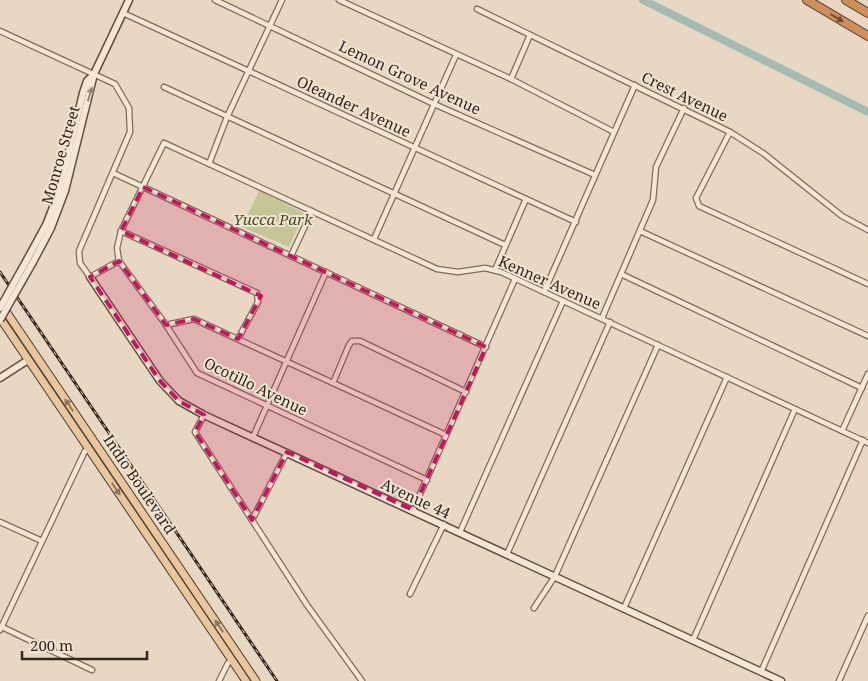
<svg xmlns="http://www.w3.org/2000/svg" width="868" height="681" font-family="'Noto Serif',serif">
	<rect width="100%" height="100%" fill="#e8d8c3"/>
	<path fill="#c5c598" d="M259 191 304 213 289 247 242 227Z"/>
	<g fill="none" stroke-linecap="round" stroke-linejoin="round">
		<path stroke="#a5bcb2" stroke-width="8" d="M643 0 868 112"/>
		<g stroke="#816b5c" stroke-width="7">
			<g id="street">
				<path d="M215 0 434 104 595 175"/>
				<path d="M339 0 511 79 614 132"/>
				<path d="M477 9 730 132 763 153 842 216 868 230"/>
				<path d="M123 13 576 222"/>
				<path d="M0 31 115 84 129 108 130 132 79 251 80 263 90 277 119 261"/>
				<path d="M511 79 530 35"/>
				<path d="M164 87 505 245"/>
				<path d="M730 132 696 198 699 206 868 284"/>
				<path d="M209 164 227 117 282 0"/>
				<path d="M113 173 486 347"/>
				<path d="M121 231 257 293 258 302 238 339"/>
				<path d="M640 231 868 336"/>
				<path d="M374 239 456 55"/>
				<path d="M291 256 312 211"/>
				<path d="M495 270 526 199"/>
				<path d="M621 274 862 388"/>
				<path d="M544 292 635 85"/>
				<path d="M602 318 653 200 656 167 684 108"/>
				<path d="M166 325 194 319 446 435"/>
				<path d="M333 383 349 345 352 341H360L466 392"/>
				<path d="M204 415 195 432 307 605 362 681"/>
				<path d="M842 431 868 374"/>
				<path d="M253 437 326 272"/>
				<path d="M427 480 197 373 166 325 119 261 117 248 121 231 164 143 437 269 458 272 485 268 501 272 868 443"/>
				<path d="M413 510 515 279"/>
				<path d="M252 520 287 452"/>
				<path d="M0 522 42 541"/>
				<path d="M460 532 563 301"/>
				<path d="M507 554 610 322"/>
				<path d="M410 594 444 524"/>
				<path d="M534 608 555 576 658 345"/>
				<path d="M624 608 727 377"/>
				<path d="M2 627 92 670"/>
				<path d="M0 630 85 451 88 449"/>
				<path d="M693 640 795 409"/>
				<path d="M761 672 863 440"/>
				<path d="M219 681 228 663 232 660"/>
				<path d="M839 681 868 616"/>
			</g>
		</g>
		<g stroke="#624c3f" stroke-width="9">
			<g id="secondary">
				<path d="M28 258 46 225 59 192 83 93 87 81 94 74"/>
				<path d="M33 262 51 228 65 191 94 74 129 0"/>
				<path d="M90 277 160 381 179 401 204 415 781 681"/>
				<path d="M0 378 28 360"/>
			</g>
		</g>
		<g stroke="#4f3a30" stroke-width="9">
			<g id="primary">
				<path d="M3 307 256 681"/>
				<path d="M0 318 246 681"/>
			</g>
		</g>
		<g stroke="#4f3a30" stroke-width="10">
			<g id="highway">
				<path d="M807 0 868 36"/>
				<path d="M846 0 868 13"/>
			</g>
		</g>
		<use href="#street" stroke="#f4e7d5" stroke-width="4.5"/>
		<use href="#secondary" stroke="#f4e7d5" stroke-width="6"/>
		<use href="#primary" stroke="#e8c79f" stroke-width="7"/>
		<use href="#highway" stroke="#cf8e5c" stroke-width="8"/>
		<g stroke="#32251e" stroke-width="3">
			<path id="rail" d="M0 272 277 681"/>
		</g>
		<use href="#rail" stroke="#f1e4d2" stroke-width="1" stroke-dasharray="4" stroke-linecap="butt"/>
		<g stroke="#624c3f" stroke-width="9" stroke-linecap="butt">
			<g id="secondary-bridge">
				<path d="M0 308 28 258"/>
				<path d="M0 320 33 262"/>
			</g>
		</g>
		<use href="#secondary-bridge" stroke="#f4e7d5" stroke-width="6"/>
	</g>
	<defs><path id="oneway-solid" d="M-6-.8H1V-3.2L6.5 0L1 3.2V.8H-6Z" transform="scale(1.25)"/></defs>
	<use fill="#714f37" href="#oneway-solid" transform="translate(837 18) rotate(31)"/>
	<use fill="#93867a" href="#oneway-solid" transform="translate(90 94) rotate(-74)"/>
	<g fill="#8d765e">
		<use href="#oneway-solid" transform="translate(69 405) rotate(-124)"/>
		<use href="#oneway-solid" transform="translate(116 489) rotate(56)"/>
		<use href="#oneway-solid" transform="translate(219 626) rotate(-124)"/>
	</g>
	<path fill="#c2185b" fill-opacity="0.2" stroke="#c2185b" stroke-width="4" stroke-dasharray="10 6" stroke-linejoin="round" d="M143 187 486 347 413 510 287 452 252 520 195 432 204 415 179 401 160 381 90 277 119 261 166 325 194 319 238 339 261 296 121 231Z"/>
	<g text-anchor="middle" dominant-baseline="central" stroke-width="4" stroke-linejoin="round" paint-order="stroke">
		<g font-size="15" fill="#32251e" stroke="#f1e4d2">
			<text transform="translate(410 77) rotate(25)">Lemon Grove Avenue</text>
			<text transform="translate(685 96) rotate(26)">Crest Avenue</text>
			<text transform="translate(354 106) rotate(25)">Oleander Avenue</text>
			<text transform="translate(60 155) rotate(-74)">Monroe Street</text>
			<text transform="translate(550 282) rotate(24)">Kenner Avenue</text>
			<text transform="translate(256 386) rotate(26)">Ocotillo Avenue</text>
			<text transform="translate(140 484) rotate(56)">Indio Boulevard</text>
			<text transform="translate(416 498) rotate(25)">Avenue 44</text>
		</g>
		<g font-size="15" font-style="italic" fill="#484c27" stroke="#f1e4d2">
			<text x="273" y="219">Yucca Park</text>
		</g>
	</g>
	<path d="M22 651v8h125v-8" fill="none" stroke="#32251e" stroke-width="2.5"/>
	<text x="30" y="651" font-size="15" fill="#32251e" stroke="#f1e4d2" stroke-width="4" paint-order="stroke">200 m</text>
</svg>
